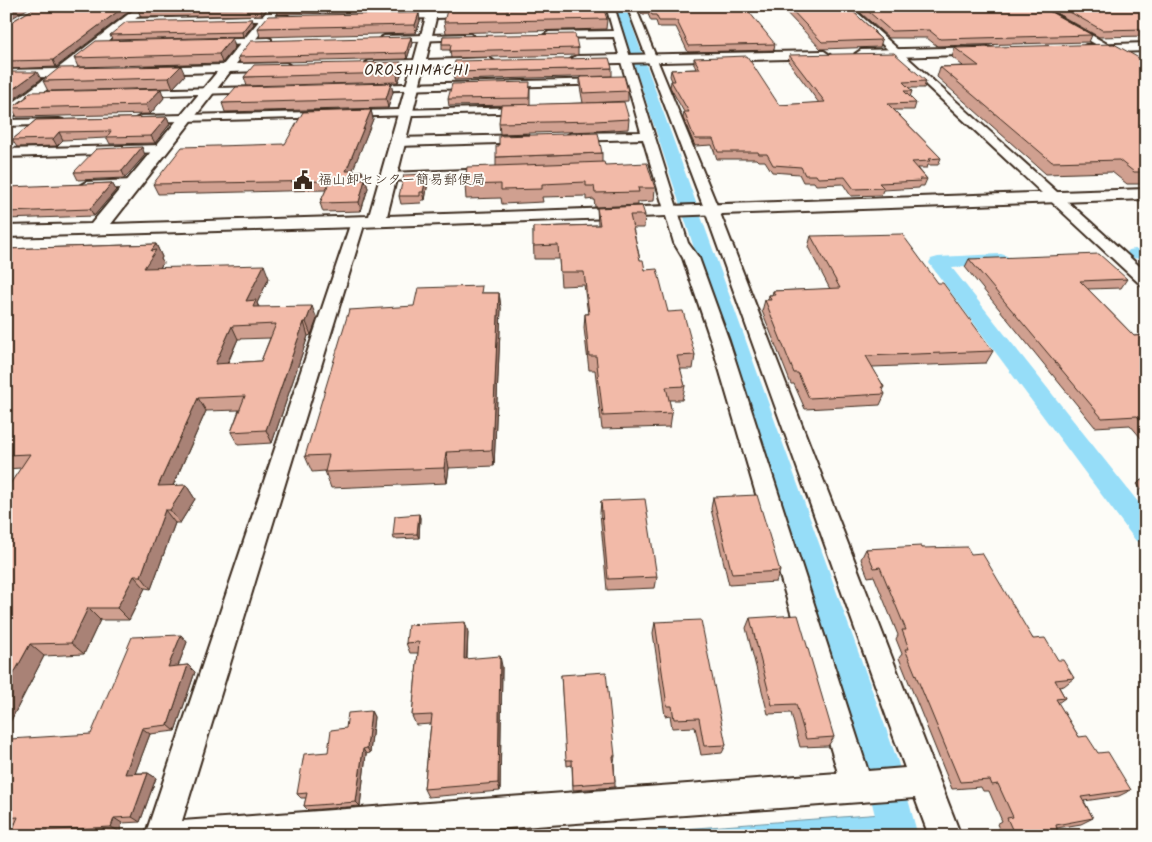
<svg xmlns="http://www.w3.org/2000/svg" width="1152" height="842" font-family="Kalam,'Klee One',sans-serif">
	<rect width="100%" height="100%" fill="#fdfcf7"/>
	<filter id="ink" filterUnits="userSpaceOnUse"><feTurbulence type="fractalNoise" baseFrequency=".02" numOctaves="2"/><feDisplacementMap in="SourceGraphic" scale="10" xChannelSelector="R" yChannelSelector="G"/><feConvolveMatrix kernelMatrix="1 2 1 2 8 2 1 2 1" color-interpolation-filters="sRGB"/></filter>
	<g filter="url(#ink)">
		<path fill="#96ddf8" stroke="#7295a1" d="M908 812 917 836H590Z"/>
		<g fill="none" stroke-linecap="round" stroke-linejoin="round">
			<g fill="#96ddf8" fill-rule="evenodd">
				<path d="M615 6H625L898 762 918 836H880L862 762Z"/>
				<path d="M1135 249H1146V259L1129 258 1126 254 1129 250Z"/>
				<path d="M1001 254 1007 256 1010 260 1007 264 952 268 1146 512V544L1136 541 929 263 931 259 938 257Z"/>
			</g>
			<g stroke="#3b2a1e" stroke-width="4">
				<g id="minor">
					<path d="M606 6H614L688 243 699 258 729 341 868 771 905 768 704 208 627 6H635L718 208 961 836H929L915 798 401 836H145L351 222 353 219H363L365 222 182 821 838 773 711 341 683 258 674 243 643 139 571 141 565 137 571 133 641 132 614 37 549 38 544 35 549 32 613 31Z"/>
					<path d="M841 6H850L1146 272V286L1140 284Z"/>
					<path d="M1029 6H1040L1146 66V73Z"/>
					<path d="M472 12 475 13V17L394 19 390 16 394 13Z"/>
					<path d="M287 15 291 18 290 20 127 25 123 22 127 19Z"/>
					<path d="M470 34 475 37 473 39 384 42 379 39 384 36Z"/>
					<path d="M268 38 271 39V43L207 46 202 43 207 40Z"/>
					<path d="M608 79 612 80 613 82 612 84 365 91 360 88 365 85Z"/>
					<path d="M258 87 263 90 262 92 135 96 130 93 135 90Z"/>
					<path d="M527 107 531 108 533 110 531 112 141 122 135 119 141 116Z"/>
					<path d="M59 119 63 120 65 122 63 124 6 126V120Z"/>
					<path d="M525 135 529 136 531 139 529 142 397 146 391 142 397 138Z"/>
					<path d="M162 145 166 146 168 149 166 152 6 157V149Z"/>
					<path d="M492 169 498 173 497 176 389 181 382 177 389 173Z"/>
					<path d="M133 180 138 181 140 184 138 187 86 190 79 186 86 182Z"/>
				</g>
			</g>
			<g stroke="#3b2a1e" stroke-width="4">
				<g id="tertiary">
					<path d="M139 6H151L74 69H90L92 72 90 75 64 76 11 118 6 119V108L47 77 6 78V70L57 69Z"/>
					<path d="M271 6H282L236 64 286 63 292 67 290 70 230 72 111 224 369 216 411 68 369 69 363 65 369 61 414 60 429 6H439L426 60 489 58 495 62 489 66 424 67 387 216 1146 189V199L358 227 6 237V226L91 224 217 72 149 74 143 70 145 67 223 65Z"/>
					<path d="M1146 43V51L1086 53 1080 49 1086 45Z"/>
					<path d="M988 47 992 48 994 51 992 54 861 58 855 54 861 50Z"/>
					<path d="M824 51 830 55 828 58 576 64 570 60 576 56Z"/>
				</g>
			</g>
			<use href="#minor" fill="#fdfcf7" fill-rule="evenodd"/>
			<use href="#tertiary" fill="#fdfcf7" fill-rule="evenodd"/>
		</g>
		<g fill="#d0a090" stroke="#3b2a1e" fill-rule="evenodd">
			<path d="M38 6 56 67 6 69V25Z"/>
			<path d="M269 6 262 15 141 17 138 10Z"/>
			<path d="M277 6H426L424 12 278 14 276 8Z"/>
			<path d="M449 6H599L607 19 606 29 446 33 444 22 450 10Z"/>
			<path d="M638 6H674L675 9 775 44 774 50 688 52 676 27H658L656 21H651L648 14H642Z"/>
			<path d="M780 6H847L875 32V33L882 40 880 47 821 49Z"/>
			<path d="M853 6H1040L1092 35 1089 42 937 46 927 38H889Z"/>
			<path d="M1044 6H1146V36L1099 37Z"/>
			<path d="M252 19 254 24 243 37 112 40 110 35Z"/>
			<path d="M420 21 416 33 260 37 258 28Z"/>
			<path d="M443 36 578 48V55L451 58 450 50H442V44Z"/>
			<path d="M411 37 412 43 407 59 240 63 238 57Z"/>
			<path d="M232 38 235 47 222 63 78 67 74 58Z"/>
			<path d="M955 48 1146 62V184H1127L1112 172 1046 174 937 77 940 67 963 66 952 57Z"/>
			<path d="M789 55 926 81 924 88H909L912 91 910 97 916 103 914 110H894L941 158 938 165H928L927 168H918L927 179 924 186H920L919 188 883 190 881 195 851 196 843 184 816 185 814 182H803L799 174 772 172 765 161H758L756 159H717L712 145 695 146 683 118 684 112 670 87 671 81H672L670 76 671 70 696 69 694 64V58L779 105 819 103 788 61Z"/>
			<path d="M612 68V76L454 80 453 72Z"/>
			<path d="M403 70 398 82 247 86 244 77Z"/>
			<path d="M185 75 173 88 48 91 43 81Z"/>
			<path d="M580 77 628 91V101L587 103 629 119 628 129 596 131 500 134 499 123 522 105 449 106 448 99 530 88V105L583 103 580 87Z"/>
			<path d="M393 92 388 108 225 112 222 103Z"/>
			<path d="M26 96 164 98 150 114 17 117 12 108 26 97Z"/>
			<path d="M371 110 373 119 352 171H362L364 179H365L368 188 361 211 323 212 320 203 326 190 158 194 153 184 285 144Z"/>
			<path d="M167 117 170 124 155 143 110 144 107 138 63 140 57 146 17 147 12 140 36 120Z"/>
			<path d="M602 153V162L605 165 655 188 654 201 638 202V205L595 207 594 199 586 200V196L542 197 543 202 502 204 501 198 466 199 465 185 496 166V157Z"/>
			<path d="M145 155 125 178 78 180 74 172Z"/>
			<path d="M428 182 425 200H422L421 203 401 204 399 196Z"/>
			<path d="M112 183 116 190 94 216 6 219V188Z"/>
			<path d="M597 208 645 215 644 228H633L640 260 668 312 695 355 693 369H680L685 386 682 400H669L672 413 670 427 602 429 595 370H589L584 328 585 314H588L584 285 561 286 559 259H534L533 227 598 225Z"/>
			<path d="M811 236 938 283 993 351 986 363 872 367 884 387 882 390 885 394 880 405 805 409 794 384H791L762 311 765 300H768L769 295H772L773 291 830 289 808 247Z"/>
			<path d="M156 244 162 257 161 259 163 263 160 268 269 278 257 303 259 307 317 319 311 335 308 336 272 443 238 445 231 432 239 410 206 411 173 486 186 485 195 499 180 523H175L151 589 145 588 129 620H100L84 654 44 656 6 730V490L21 468 6 469V249ZM270 338 261 361 228 363 238 339Z"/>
			<path d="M969 259 1127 279 1121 288 1088 289 1134 336 1146 335V444L1130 425 1095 427 965 267Z"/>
			<path d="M483 293H499L501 308 494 466 449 468 447 483 331 488 325 471 312 472 305 456 414 306Z"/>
			<path d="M1146 479V496L1137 484 1141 480Z"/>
			<path d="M713 497 780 571 776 582 729 585 711 509Z"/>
			<path d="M601 501 657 577 655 588 607 590 600 513Z"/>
			<path d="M419 514 420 518 419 538 394 539 393 535Z"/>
			<path d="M922 548 971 554 1033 639 1058 660 1074 678 1064 686 1059 687 1065 698 1058 703 1079 737 1098 753 1131 790 1119 796 1084 801 1093 818 1081 824 1057 828 1058 836H1002L997 824 1002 821 989 791H983L981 787 952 789 899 658 902 654 896 639 898 635 874 576 868 577 861 559 866 549Z"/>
			<path d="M750 618 834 737 828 746 800 747 791 713 768 714 746 628Z"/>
			<path d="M655 622 726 745 722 753 701 755 695 727 672 728 670 715 665 716 653 633Z"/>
			<path d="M468 632 467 659 502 666 500 791 428 797 424 789 431 724 416 725 412 716 418 653H410L406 643Z"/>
			<path d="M181 635 187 642 178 666 188 665 195 672 175 731 150 734 135 773H148L156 778 140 822 122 823 120 832 53 836H10L15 823H6V748L91 734Z"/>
			<path d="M561 675 615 756 614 762 615 782V787L573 790 572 765 567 766Z"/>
			<path d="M371 711 374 717 370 753 366 754 360 806 308 810 304 806 306 798H301L297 794 328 752 346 728Z"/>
		</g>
		<g fill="#a98276" stroke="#3b2a1e">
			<path d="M18 6H32L6 22V13Z"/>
			<path d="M125 6H136L56 67 53 60Z"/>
			<path d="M261 6H269L262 15 260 8Z"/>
			<path d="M419 13 420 21 416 33 415 25Z"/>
			<path d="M252 19 254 24 243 37 242 32Z"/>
			<path d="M411 37 412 43 407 59 406 53Z"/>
			<path d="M232 38 235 47 222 63 219 54Z"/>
			<path d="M401 62 403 70 398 82 397 73Z"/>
			<path d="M181 66 185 75 173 88 169 78Z"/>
			<path d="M37 72 41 79 6 105V94Z"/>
			<path d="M391 83 393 92 388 108 386 99Z"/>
			<path d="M161 89 164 98 150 114 146 105Z"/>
			<path d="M371 110 373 119 349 180 346 171Z"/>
			<path d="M167 117 170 124 155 143 151 136Z"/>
			<path d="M59 132 63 140 57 146 53 139Z"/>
			<path d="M142 147 145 155 125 178 122 171Z"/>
			<path d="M362 171 364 180 358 179Z"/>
			<path d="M427 174 428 182 425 200 423 192Z"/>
			<path d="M365 179 368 188 361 211 359 202Z"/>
			<path d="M112 183 116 190 94 216 90 209Z"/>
			<path d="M156 244 162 257 161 259 163 263 151 281 144 268 151 251Z"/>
			<path d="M264 265 269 278 257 303 261 314 246 301Z"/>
			<path d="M499 293 501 308 494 466 492 450Z"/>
			<path d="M312 306 317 319 311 335 306 322Z"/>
			<path d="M304 322 308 336 272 443 266 430Z"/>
			<path d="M232 326 238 339 221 377 215 364Z"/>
			<path d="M198 398 206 411 167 499 158 486Z"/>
			<path d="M446 452 449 468 447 483 444 468Z"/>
			<path d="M186 485 195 499 180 523 170 510Z"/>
			<path d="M165 510 175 523 151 589 141 576Z"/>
			<path d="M419 514 420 518 419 538 417 534Z"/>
			<path d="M134 576 145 588 129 620 117 608Z"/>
			<path d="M88 608 100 620 84 654 71 643Z"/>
			<path d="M465 622 468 632 466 669 464 659Z"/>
			<path d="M181 635 187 642 175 674 168 667Z"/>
			<path d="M30 644 44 656 6 730V688Z"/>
			<path d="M500 656 502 666 500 791 498 783Z"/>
			<path d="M188 665 195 672 175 731 168 725Z"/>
			<path d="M371 711 374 717 370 753 367 748Z"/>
			<path d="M142 728 150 734 133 779 125 774Z"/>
			<path d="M363 749 366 754 360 806 356 802Z"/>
			<path d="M148 773 156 778 140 822 132 817Z"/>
			<path d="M114 818 122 823 120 832 111 827Z"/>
			<path d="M36 831 46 836H34Z"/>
		</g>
		<g fill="#f2baa8" stroke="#3b2a1e" fill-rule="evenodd">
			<path d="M6 6H18L6 13Z"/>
			<path d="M38 6H125L53 60 6 61V25Z"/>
			<path d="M143 6H261L260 8 138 10Z"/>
			<path d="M277 6H361L276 8Z"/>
			<path d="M641 6H674L675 9 745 7 775 44 689 46 677 21H659L656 15H652L649 8H642Z"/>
			<path d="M788 6H847L875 32H873L882 40 822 42Z"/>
			<path d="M862 6H1040L1092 35 940 39 929 30 891 31Z"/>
			<path d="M1059 6H1146V29L1102 30Z"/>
			<path d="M603 7 607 19 444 22 447 10Z"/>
			<path d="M419 13 415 25 258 28 268 16Z"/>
			<path d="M252 19 242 32 110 35 126 22Z"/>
			<path d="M575 34 578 48 450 51 451 44H442L443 36Z"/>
			<path d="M411 37 406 53 238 57 251 41Z"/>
			<path d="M232 38 219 54 74 58 96 41Z"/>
			<path d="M1114 44 1146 62V172H1134L1119 160 1052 162 940 67 979 66 955 48Z"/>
			<path d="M894 53 926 81 903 82 912 91H904L916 103 888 104 941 158 928 159 930 161 912 162 927 179H919L921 181 879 183 884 188 854 189 845 177 818 178 816 175H805L801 167 773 165 767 154H759L758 152H718L713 139H695L684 112H689L671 81H675L671 70 700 69 694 58 747 56 779 105 825 102 789 55Z"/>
			<path d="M609 58 612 68 453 72 455 61Z"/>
			<path d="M401 62 397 73 244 77 254 65Z"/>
			<path d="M181 66 169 78 43 81 59 68Z"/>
			<path d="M6 72H37L6 94Z"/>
			<path d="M624 76 628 91 583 93 580 77Z"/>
			<path d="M530 82 529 98 448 99 452 84Z"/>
			<path d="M391 83 386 99 222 103 236 87Z"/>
			<path d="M161 89 146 105 12 108 28 96H26L30 92Z"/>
			<path d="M624 102 629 119 596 121 499 123 501 105Z"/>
			<path d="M371 110 346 171H362L358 179H365L359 202 320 203 330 181 153 184 182 147 285 144 303 112Z"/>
			<path d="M167 117 151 136 107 137 111 131 59 132 53 139 12 140 36 120Z"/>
			<path d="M598 133 602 153 496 157V146H499V136Z"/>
			<path d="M142 147 122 171 74 172 96 149Z"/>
			<path d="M604 162 605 165 647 163 655 188H638L639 192 595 193 594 186H586V182L542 184V189L501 190V184L465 185 467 167Z"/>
			<path d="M427 174 423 192H420V196H399L404 175Z"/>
			<path d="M112 183 90 209 6 212V188L8 187Z"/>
			<path d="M642 206 645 215H630L640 260H643L645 270 657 269 668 312 683 311 695 355 677 356 685 386 666 387 672 413 603 416 596 356H589L585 314H589L584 272H560L558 245 533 246V227L600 225 597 208Z"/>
			<path d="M902 234 938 283H943L993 351 866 356 884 387H881L885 394 809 398 798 373H794L765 300H771L769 295H775L773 291 840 288 811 236Z"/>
			<path d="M156 244 151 251 156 250 144 268 264 265 246 301 256 300 253 307 312 306 306 322H304L266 430 231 432 245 396 198 398 158 486 186 485 170 510H165L141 576H134L117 608H88L71 643 30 644 6 688V490L30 454 6 455V249ZM276 324 261 361 215 364 232 326Z"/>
			<path d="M1099 254 1127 279 1080 281 1134 336 1146 335V426L1137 416 1102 418 969 259Z"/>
			<path d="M482 286 481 293H499L492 450 446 452 444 468 325 472 329 455 305 456 349 310 414 306 418 288Z"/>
			<path d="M1146 479V486L1141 480Z"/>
			<path d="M757 495 780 571 732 574 713 497Z"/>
			<path d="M645 499 657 577 608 579 601 501Z"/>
			<path d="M419 514 417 534 393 535 395 516Z"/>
			<path d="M921 546 922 548 967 547 971 554 982 553 1033 639 1045 638 1058 660H1063L1074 678 1055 680 1065 698 1056 699 1079 737 1087 736 1098 753 1108 752 1131 790 1081 797 1093 818 1056 825 1058 836H1015L1007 818 1013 817 998 784 992 785 990 780 960 782 905 649H909L902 630H906L880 567 874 568 866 549Z"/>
			<path d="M798 615 834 737 806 739 796 704 772 705 750 618Z"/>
			<path d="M701 620 726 745 704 746 699 718 674 719 672 706H667L655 622Z"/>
			<path d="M465 622 464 659 500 656 498 783 424 789 432 715 412 716 419 642 406 643 408 625Z"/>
			<path d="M181 635 168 667 188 665 168 725 142 728 125 774 148 773 132 817 114 818 111 827 36 831 34 836H10L18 817 6 818V748L10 739 91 734 132 637Z"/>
			<path d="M606 672 615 756H613L615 782 573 785 572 760H566L561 675Z"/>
			<path d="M371 711 367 748 363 749 356 802 304 806 307 793 297 794 304 754 328 752 331 730 346 728 348 713Z"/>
		</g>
	</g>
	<defs>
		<g id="civic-bare" transform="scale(1.5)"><path d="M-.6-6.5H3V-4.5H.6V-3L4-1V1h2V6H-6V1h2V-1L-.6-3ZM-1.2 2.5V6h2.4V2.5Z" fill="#3b2a1e" stroke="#fdfcf7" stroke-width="2.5" paint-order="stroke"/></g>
	</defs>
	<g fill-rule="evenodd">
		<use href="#civic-bare" x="303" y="180"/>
	</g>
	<g text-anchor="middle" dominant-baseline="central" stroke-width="4" stroke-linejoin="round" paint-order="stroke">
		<g font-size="14" fill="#3b2a1e" stroke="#fdfcf7" text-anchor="start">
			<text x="318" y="180">福山卸センター簡易郵便局</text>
		</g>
		<g font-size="15" letter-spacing="1" fill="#3b2a1e" stroke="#fdfcf7">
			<text x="417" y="71">OROSHIMACHI</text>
		</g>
	</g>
	<rect width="1152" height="842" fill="none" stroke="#fdfcf7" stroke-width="25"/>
	<rect x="12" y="12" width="1127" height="817" fill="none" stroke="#3b2a1e" stroke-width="2" filter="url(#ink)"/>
</svg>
